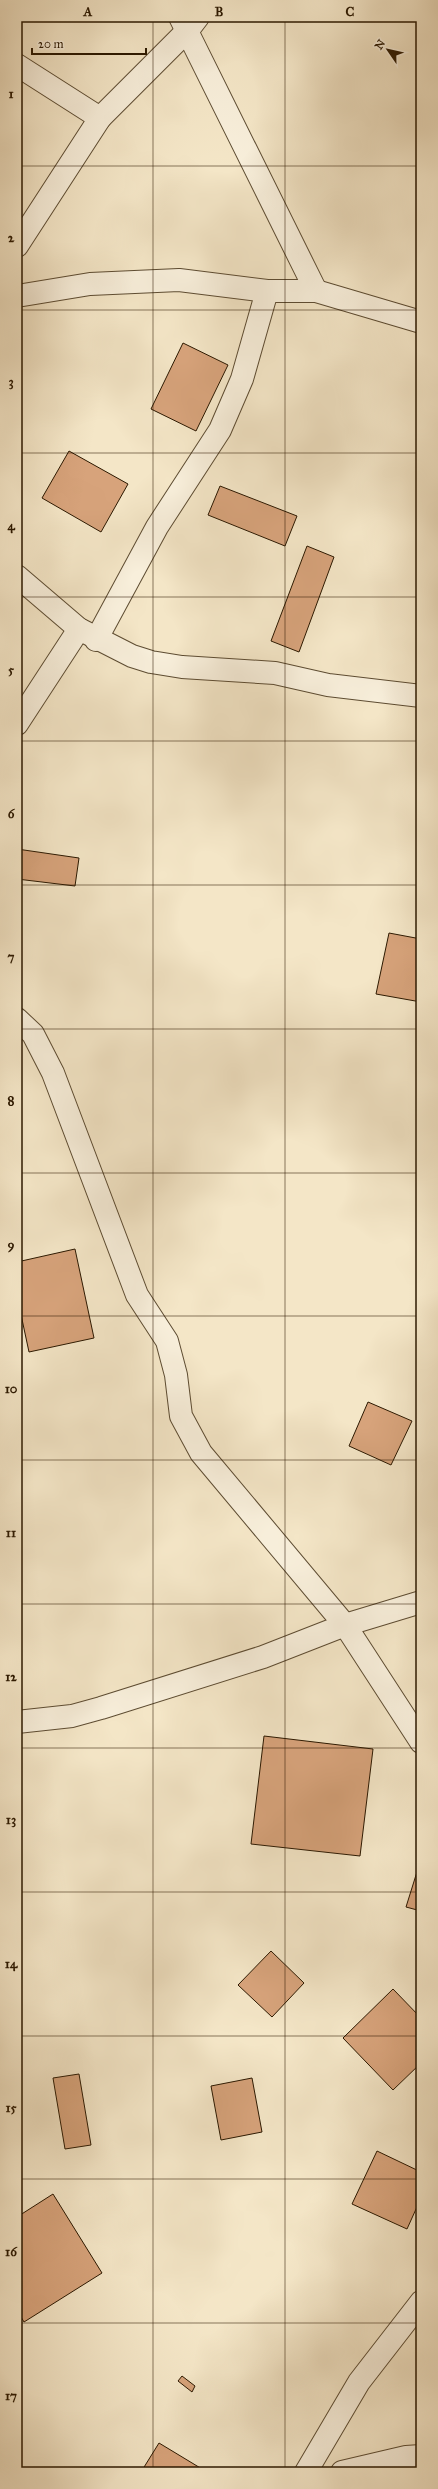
<svg xmlns="http://www.w3.org/2000/svg" width="438" height="2489" font-family="'IM FELL Great Primer',serif">
	<rect width="100%" height="100%" fill="#f4e6c7"/>
	<filter id="stains"><feTurbulence type="fractalNoise" baseFrequency=".005" numOctaves="4"/><feColorMatrix values="0 0 0 0 .2 0 0 0 0 .09 0 0 0 0 .02 0 0 0 .5 -.17"/></filter>
	<radialGradient id="worn" r=".72"><stop offset=".6" stop-color="#630" stop-opacity="0"/><stop offset="1" stop-color="#630" stop-opacity=".3"/></radialGradient>
	<g fill="#d7a37b" stroke="#2b1800">
		<path d="M183 343 228 365 196 431 151 409Z"/>
		<path d="M69 451 128 484 101 532 42 498Z"/>
		<path d="M220 486 297 516 285 546 208 515Z"/>
		<path d="M307 546 334 557 299 652 271 641Z"/>
		<path d="M17 849 79 858 75 886 17 879Z"/>
		<path d="M389 933 421 939V1002L376 994Z"/>
		<path d="M75 1249 94 1338 29 1352 17 1296V1262Z"/>
		<path d="M368 1402 412 1421 391 1465 349 1446Z"/>
		<path d="M264 1736 373 1749 360 1856 251 1844Z"/>
		<path d="M421 1859V1911L406 1907Z"/>
		<path d="M271 1951 304 1983 272 2017 238 1985Z"/>
		<path d="M393 1989 421 2018V2063L393 2090 343 2038Z"/>
		<path d="M79 2074 91 2145 65 2149 53 2078Z"/>
		<path d="M252 2078 262 2132 221 2140 211 2086Z"/>
		<path d="M377 2151 421 2172V2198L407 2229 352 2204Z"/>
		<path d="M53 2194 102 2273 24 2322 17 2310V2217Z"/>
		<path d="M182 2376 195 2386 192 2392 178 2381Z"/>
		<path d="M159 2443 207 2472H141Z"/>
	</g>
	<g fill="none" stroke-linecap="round" stroke-linejoin="round">
		<g stroke="#5d4c32" stroke-width="24">
			<g id="minor">
				<path d="M180 17 316 291"/>
				<path d="M17 65 100 118"/>
				<path d="M17 246 100 118 188 30 198 17"/>
				<path d="M17 296 90 284 179 280 267 291H316L421 322"/>
				<path d="M17 576 79 629 132 656 151 662 182 667 275 673 328 685 421 696"/>
				<path d="M96 640 157 527 220 430 242 379 267 291"/>
				<path d="M17 724 79 629"/>
				<path d="M17 1019 33 1034 53 1073 137 1295 167 1341 176 1375 181 1416 201 1453 345 1625 421 1742"/>
				<path d="M17 1722 72 1716 101 1708 263 1657 345 1625 421 1602"/>
				<path d="M306 2472 359 2382 421 2302"/>
				<path d="M342 2472 406 2457 421 2456"/>
			</g>
		</g>
		<use href="#minor" stroke="#f8efdb" stroke-width="22"/>
	</g>
	<path fill="none" stroke="#2b1800" stroke-width="1" stroke-opacity="0.55" d="M153 17V2472M285 17V2472M17 166H421M17 310H421M17 453H421M17 597H421M17 741H421M17 885H421M17 1029H421M17 1173H421M17 1316H421M17 1460H421M17 1604H421M17 1748H421M17 1892H421M17 2036H421M17 2179H421M17 2323H421"/>
	<rect width="438" height="2489" fill="none" stroke="#f4e6c7" stroke-width="44"/>
	<g transform="translate(388 50) rotate(304)" stroke="#f8efdb" stroke-width="3" paint-order="stroke">
	<path d="M0-3L7 15L0 10L-7 15Z" fill="#2b1800"/>
	<text y="-6" font-size="11" font-weight="bold" text-anchor="middle" fill="#2b1800">N</text>
	</g>
	<path d="M32 48v6h114v-6" fill="none" stroke="#2b1800" stroke-width="2"/>
	<text x="38" y="48" font-size="12" fill="#2b1800" stroke="#f8efdb" stroke-width="3" paint-order="stroke">20 m</text>
	<rect x="22" y="22" width="394" height="2445" fill="none" stroke="#2b1800" stroke-width="1.5"/>
	<g font-size="13" text-anchor="middle" font-weight="bold" fill="#2b1800">
		<text x="88" y="16">A</text>
		<text x="219" y="16">B</text>
		<text x="350" y="16">C</text>
		<text x="11" y="98">1</text>
		<text x="11" y="242">2</text>
		<text x="11" y="386">3</text>
		<text x="11" y="530">4</text>
		<text x="11" y="674">5</text>
		<text x="11" y="818">6</text>
		<text x="11" y="961">7</text>
		<text x="11" y="1105">8</text>
		<text x="11" y="1249">9</text>
		<text x="11" y="1393">10</text>
		<text x="11" y="1537">11</text>
		<text x="11" y="1681">12</text>
		<text x="11" y="1824">13</text>
		<text x="11" y="1968">14</text>
		<text x="11" y="2112">15</text>
		<text x="11" y="2256">16</text>
		<text x="11" y="2400">17</text>
	</g>
	<rect width="100%" height="100%" filter="url(#stains)"/>
	<rect width="100%" height="100%" fill="url(#worn)"/>
</svg>
